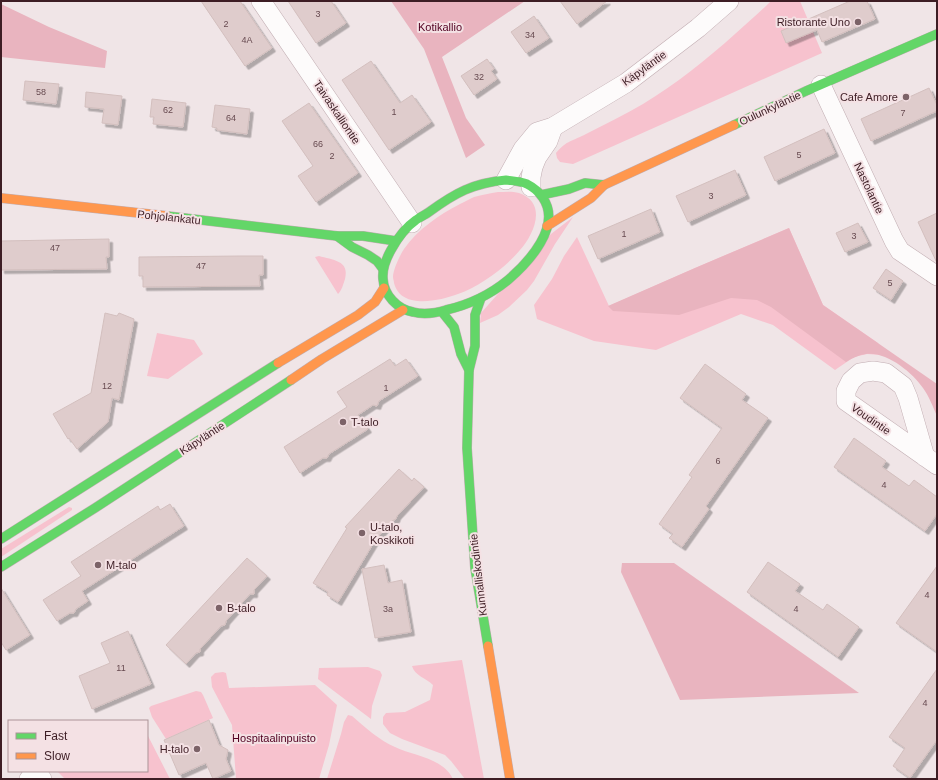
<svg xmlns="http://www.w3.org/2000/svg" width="938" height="780" font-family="Helvetica,sans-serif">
	<defs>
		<filter id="shadow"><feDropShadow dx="3.5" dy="3.5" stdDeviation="0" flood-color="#0004"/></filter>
	</defs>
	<rect width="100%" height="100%" fill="#f0e5e7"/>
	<g fill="#f7c2ce">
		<path d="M771 1H800L822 53 573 164 560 162 557 158 556 153C567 140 573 141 586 134 605 124 624 115 643 104 676 84 706 60 735 34 747 23 759 13 771 1Z"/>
		<path d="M498 192C505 192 512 191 519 193 548 203 534 234 520 250 505 268 480 286 458 294 439 301 401 310 394 283 394 281 393 279 393 277 393 270 400 255 404 249 418 229 439 215 460 204 465 202 469 199 474 197 482 195 490 193 498 192Z"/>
		<path d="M573 217 555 244 534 281 527 290 509 307 498 315 480 323 481 313 551 234Z"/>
		<path d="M789 228 823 305 878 343 882 355 867 354 854 357 835 370 773 325 741 314 656 350 594 341 537 319 534 305 552 279 564 256 577 237 609 306 695 268Z"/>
		<path d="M319 256C332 260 350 260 345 279 343 285 342 290 338 294L315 257Z"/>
		<path d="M157 333 194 340 203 354 168 379 147 376Z"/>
		<path d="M69 507 72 508V510L1 557V549Z"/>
		<path d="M462 660 484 779H465L451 761 445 755 402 739 390 733 383 724V717L386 713 405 712 430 700 433 685C426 678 415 676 412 666Z"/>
		<path d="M368 667 380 671 382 675 372 706 371 719 318 679 319 668Z"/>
		<path d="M223 672 226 673 229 688 315 685 337 705 329 745 319 779H236L232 725 212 687 211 677 215 673Z"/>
		<path d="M196 691 201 692 203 695 213 718 166 739 152 717 149 708 151 706Z"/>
		<path d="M348 715 352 716C366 728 379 740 395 747 414 756 443 758 453 779H327L341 734 344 722Z"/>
		<path d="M147 734 170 779H65L57 771H147Z"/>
	</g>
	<g fill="#e9b4bf">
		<path d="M391 1H525L442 57 466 118 485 145 466 158 424 49Z"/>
		<path d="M1 4 49 27 107 51 105 68 1 57Z"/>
		<path d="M789 228 823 305 937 384V416C933 407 929 396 923 388 912 372 886 351 866 354 859 355 852 358 846 362L771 307 757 300 731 298 679 315 613 311 608 306 695 268Z"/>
		<path d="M622 563H674L859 693 680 700 621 572Z"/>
	</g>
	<g fill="#dfcccc" stroke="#d3bfbe" filter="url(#shadow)">
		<path d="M201 1H240L272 48 245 66Z"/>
		<path d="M288 1H331L346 23 316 43Z"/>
		<path d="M560 1H607L577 24Z"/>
		<path d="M850 1H867L875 19 822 42 817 30 786 43 781 31Z"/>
		<path d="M534 16 549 38 526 53 511 32Z"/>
		<path d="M487 59 494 69 491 71 497 79 474 95 461 76Z"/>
		<path d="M371 61 400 103 412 95 431 122 389 150 342 80Z"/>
		<path d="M25 81 59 84 56 104 23 100Z"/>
		<path d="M929 88 937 105V111L871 141 861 119Z"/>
		<path d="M86 92 122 96 118 125 102 123 104 109 85 107Z"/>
		<path d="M152 99 186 103 183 127 153 124 154 117H150Z"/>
		<path d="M309 103 358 173 316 202 298 176 313 166 282 121Z"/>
		<path d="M215 105 250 109 247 134 217 130V128L212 127Z"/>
		<path d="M824 129 835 153 775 181 764 157Z"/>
		<path d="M735 170 746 195 688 222 676 196Z"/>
		<path d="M651 209 660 232 598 259 588 236Z"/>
		<path d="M937 213V263L918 222Z"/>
		<path d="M858 223 868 242 845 252 836 233Z"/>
		<path d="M109 239V257H106L107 269 1 270V241Z"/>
		<path d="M240 256H263V275H259L260 286 143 287V276H139V257Z"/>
		<path d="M886 269 903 281 891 300 873 288Z"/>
		<path d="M105 313 117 316 119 313 134 319 119 400 112 398 108 422 77 449 69 438 68 439 53 414 91 393Z"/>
		<path d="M390 359 395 366 406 359 418 376 379 401 377 406 373 405 358 415 368 429 329 454 327 458H323L300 473 284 447 347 407 337 392Z"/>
		<path d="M705 364 746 394 742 400 768 418 706 506 709 509 682 547 669 538 673 534 659 524 692 477 689 475 722 428 680 398Z"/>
		<path d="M854 438 886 461 882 467 909 486 914 480 937 497V514L925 531 834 467Z"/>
		<path d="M399 469 412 481 414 478 424 487 397 516 396 519 392 521 376 539 338 602 327 595 328 592 313 583 347 528 345 527Z"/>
		<path d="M170 504 184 526 82 591 88 601 76 609 74 613H70L57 621 43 600 81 576 71 562 158 506 160 510Z"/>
		<path d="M247 558 267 576 254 590V594H250L226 621 225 625 221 626 200 649V652L196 653 186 664 166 645Z"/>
		<path d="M768 562 800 584 795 591 823 610 827 604 859 627 838 657 747 592Z"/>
		<path d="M384 565 388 583 402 580 411 632 375 638 362 569Z"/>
		<path d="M937 566V652L896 623Z"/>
		<path d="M1 588 30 635 6 650 1 642Z"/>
		<path d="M128 631 151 684 92 709 79 676 110 663 101 643Z"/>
		<path d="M937 669V740L910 778 893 766 905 748 889 737Z"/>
		<path d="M209 720 219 745 228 750 226 759 231 771 213 779 206 763 179 775 164 740Z"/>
	</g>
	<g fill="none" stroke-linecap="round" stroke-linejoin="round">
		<g stroke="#c1adb2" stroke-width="20">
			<g id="street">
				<path d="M261 1 412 223"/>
				<path d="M821 85 894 241 900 251 937 276"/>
				<path d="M506 180 523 149 537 132 553 127 626 83 698 28 729 1"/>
				<path d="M531 187V177L533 167 537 157 548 141 553 127"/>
				<path d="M925 457 908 398 903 386 886 373 873 371 860 373 851 381 846 391V401L937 465"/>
				<path d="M29 779 38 775 42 779"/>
			</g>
		</g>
		<g stroke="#c1adb2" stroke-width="10">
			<g id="fast">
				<path d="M734 125 806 91 937 34"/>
				<path d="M506 180C513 181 520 181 527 184 533 187 539 192 543 198 562 226 529 262 508 280 491 294 468 305 446 310 436 313 424 315 413 312 397 309 384 295 383 279 382 269 386 259 391 250 397 239 406 227 416 220 420 217 425 215 429 212 455 193 473 183 506 180Z"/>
				<path d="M541 195 569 189 585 183 604 185"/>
				<path d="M167 216 337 236H363L396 241"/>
				<path d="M337 236 352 247 368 255 377 261 383 269"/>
				<path d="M481 298 475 315V346L469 370 467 448 475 568 488 646"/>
				<path d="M442 312 454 327 461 354 469 370"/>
				<path d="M1 539 278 363"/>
				<path d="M1 567 95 508 291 380"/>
			</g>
		</g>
		<g stroke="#c1adb2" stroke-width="10">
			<g id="slow">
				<path d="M1 198 167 216"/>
				<path d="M547 226 591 198 604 185 734 125"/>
				<path d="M278 363 358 315 375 302 384 288"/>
				<path d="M291 380 322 359 403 310"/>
				<path d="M488 646 510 779"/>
			</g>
		</g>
		<use href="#street" stroke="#fdfbfb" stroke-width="19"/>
		<use href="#fast" stroke="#63d668" stroke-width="9"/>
		<use href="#slow" stroke="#ff974d" stroke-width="9"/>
	</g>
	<g fill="#7c6368" stroke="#f4e1e4" stroke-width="1.5">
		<circle cx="858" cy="22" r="4"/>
		<circle cx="906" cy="97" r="4"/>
		<circle cx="343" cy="422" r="4"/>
		<circle cx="362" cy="533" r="4"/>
		<circle cx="98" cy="565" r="4"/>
		<circle cx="219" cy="608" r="4"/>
		<circle cx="197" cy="749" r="4"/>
	</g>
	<g text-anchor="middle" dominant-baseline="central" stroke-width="4" stroke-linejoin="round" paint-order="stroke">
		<g font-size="9" fill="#674a50">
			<text x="318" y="14">3</text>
			<text x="226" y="24">2</text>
			<text x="530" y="35">34</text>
			<text x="247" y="40">4A</text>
			<text x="479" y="77">32</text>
			<text x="41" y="92">58</text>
			<text x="168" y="110">62</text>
			<text x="394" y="112">1</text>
			<text x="903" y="113">7</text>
			<text x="231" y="118">64</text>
			<text x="318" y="144">66</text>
			<text x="799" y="155">5</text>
			<text x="332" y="156">2</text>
			<text x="711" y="196">3</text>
			<text x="624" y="234">1</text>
			<text x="854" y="236">3</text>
			<text x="55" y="248">47</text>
			<text x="201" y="266">47</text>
			<text x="890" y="283">5</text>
			<text x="107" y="386">12</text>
			<text x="386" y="388">1</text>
			<text x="718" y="461">6</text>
			<text x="884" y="485">4</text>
			<text x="927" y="595">4</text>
			<text x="388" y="609">3a</text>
			<text x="796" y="609">4</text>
			<text x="121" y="668">11</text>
			<text x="925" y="703">4</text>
		</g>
		<g font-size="11" fill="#3d1d24" stroke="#f4e1e4" text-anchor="start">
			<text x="850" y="22" text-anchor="end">Ristorante Uno</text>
			<text x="898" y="97" text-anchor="end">Cafe Amore</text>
			<text x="351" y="422">T-talo</text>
			<text x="370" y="527">U-talo,<tspan x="370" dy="13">Koskikoti</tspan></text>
			<text x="106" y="565">M-talo</text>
			<text x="227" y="608">B-talo</text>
			<text x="189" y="749" text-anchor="end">H-talo</text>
		</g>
		<g font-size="11" fill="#510121" stroke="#f4e1e4">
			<text x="440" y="27">Kotikallio</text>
			<text x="274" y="738">Hospitaalinpuisto</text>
		</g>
		<g font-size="11" fill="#3d1d24" stroke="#f4e1e4">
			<text transform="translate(644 68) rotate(-36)">Käpyläntie</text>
			<text transform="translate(770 108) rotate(-25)">Oulunkyläntie</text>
			<text transform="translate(337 112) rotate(56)">Taivaskalliontie</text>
			<text transform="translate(869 188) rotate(65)">Nastolantie</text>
			<text transform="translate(169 217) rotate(6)">Pohjolankatu</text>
			<text transform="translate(871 419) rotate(35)">Voudintie</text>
			<text transform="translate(202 438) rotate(-33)">Käpyläntie</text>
			<text transform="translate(478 575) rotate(-97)">Kunnalliskodintie</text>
		</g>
	</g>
	<rect width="938" height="780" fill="none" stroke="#3d1d24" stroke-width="4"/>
	<rect x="8" y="720" width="140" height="52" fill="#f4e1e4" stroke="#ab9397"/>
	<rect x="16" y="733" width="20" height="6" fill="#63d668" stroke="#ab9397"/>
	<text x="44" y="740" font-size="12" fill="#3d1d24">Fast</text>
	<rect x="16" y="753" width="20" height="6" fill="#ff974d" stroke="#ab9397"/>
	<text x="44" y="760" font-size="12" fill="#3d1d24">Slow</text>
</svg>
